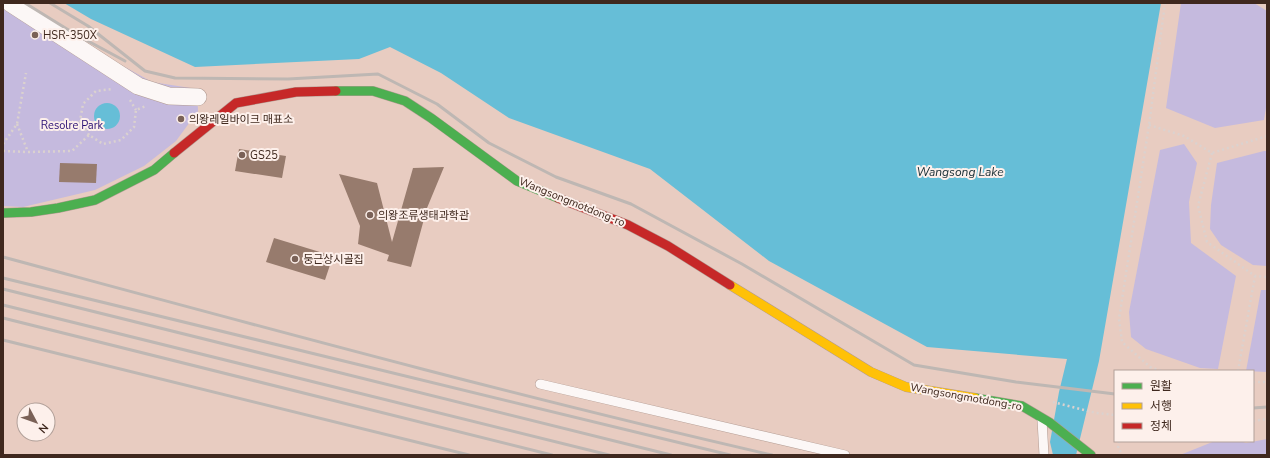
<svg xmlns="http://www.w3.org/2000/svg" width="1270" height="458" font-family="'Nunito Sans','Noto Sans KR',sans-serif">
	<rect width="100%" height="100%" fill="#e8ccc1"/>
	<g fill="#c5bade">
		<path d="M1181 3H1254L1267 11V102L1264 120 1215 128 1166 108Z"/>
		<path d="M3 5 85 57 125 67 152 82 197 89 198 111 176 141 144 166 95 190 23 207 3 206Z"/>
		<path d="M1184 144 1197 163 1189 202 1191 243 1236 276 1218 369 1200 368 1146 349 1131 337 1129 312 1160 150Z"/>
		<path d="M1264 151H1267V266L1253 265 1221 245 1210 229 1211 205 1217 163Z"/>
		<path d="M1261 290H1267V372L1246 371Z"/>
		<path d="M1267 439V455H1180L1215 441H1240L1246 443Z"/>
	</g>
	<g fill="#66bed7">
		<path d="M64 3H1161L1099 361 1076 455H1053L1050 442 1059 392 1067 359 927 347 769 261 650 169 509 118 441 73 390 47 359 59 195 67 91 19Z"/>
		<circle cx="107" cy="116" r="13"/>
	</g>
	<g fill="#977b6d">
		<path d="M239 149 286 156 282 178 235 171Z"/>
		<path d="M60 163 97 164 96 183 59 182Z"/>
		<path d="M444 167 427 208 411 267 387 261 389 255 358 244 360 226 339 174 377 183 392 242 413 168Z"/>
		<path d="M274 238 333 256 325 280 266 262Z"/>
	</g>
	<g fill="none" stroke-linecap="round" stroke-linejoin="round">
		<g stroke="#b29b92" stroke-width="10">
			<g id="lane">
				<path d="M540 384 845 455"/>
				<path d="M1042 420 1044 455"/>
			</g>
		</g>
		<g stroke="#b29b92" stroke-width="18">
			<path id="street" d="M10 3 138 86 169 96 198 97"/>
		</g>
		<g stroke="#b29b92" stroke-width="10">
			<g id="fast">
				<path d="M336 91H373L405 101 431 118 517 181 558 198"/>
				<path d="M3 213 31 212 58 208 95 200 154 170 174 153"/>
				<path d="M975 398 1022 406 1049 422 1091 455"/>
			</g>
		</g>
		<g stroke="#b29b92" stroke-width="10">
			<path id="slow" d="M730 285 871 372 906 387 975 398"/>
		</g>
		<g stroke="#b29b92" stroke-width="10">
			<g id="jam">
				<path d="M174 153 236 103 296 92 336 91"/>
				<path d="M558 198 628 225 668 246 730 285"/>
			</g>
		</g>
		<g stroke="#dbd2cf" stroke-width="2.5" stroke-dasharray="2 3" stroke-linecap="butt">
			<path d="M130 100 136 110"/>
			<path d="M17 124 28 152"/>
			<path d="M1149 125 1184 136 1212 153 1267 136"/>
			<path d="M89 135 80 121 83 104 96 91 113 89"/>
			<path d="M3 144 17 124 26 73"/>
			<path d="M3 151 28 152 72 151 89 135 103 144 121 140 134 127 136 110 146 106"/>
			<path d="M1212 153 1198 206 1207 242 1255 276 1267 277"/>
			<path d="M1161 371 1150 367 1122 342 1119 319 1149 125 1165 3"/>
			<path d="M1238 371 1255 276"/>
			<path d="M1253 382H1267"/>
			<path d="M1053 402 1096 413 1115 415"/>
			<path d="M1253 421 1267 419"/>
			<path d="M1119 441 1118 448 1123 455"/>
		</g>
		<use href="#lane" stroke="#fcf7f6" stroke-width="9"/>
		<use href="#street" stroke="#fcf7f6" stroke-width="17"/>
		<use href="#fast" stroke="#4caf50" stroke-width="9"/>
		<use href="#slow" stroke="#ffc107" stroke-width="9"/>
		<use href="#jam" stroke="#c62828" stroke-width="9"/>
		<g stroke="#beb7b3" stroke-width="3">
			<path d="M25 3 75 34 125 61"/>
			<path d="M50 3 88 26 145 71 175 78 288 79 378 74 437 104 489 143 556 177 631 204 742 264 914 365 1016 382 1115 394"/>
			<path d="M3 257C259 326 514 396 772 455"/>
			<path d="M3 278 730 455"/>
			<path d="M3 289 671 455"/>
			<path d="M3 305 609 455"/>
			<path d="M3 318 552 455"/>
			<path d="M3 340 469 455"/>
			<path d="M1253 408 1267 407"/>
		</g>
	</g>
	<g fill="#7a6157" stroke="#fdf0eb" stroke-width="1.5">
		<circle cx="35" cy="35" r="4"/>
		<circle cx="181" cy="119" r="4"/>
		<circle cx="242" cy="155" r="4"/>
		<circle cx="370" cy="215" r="4"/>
		<circle cx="295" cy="259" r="4"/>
	</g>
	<g text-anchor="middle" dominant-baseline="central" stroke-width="4" stroke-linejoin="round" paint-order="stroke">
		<g font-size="11" fill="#3f281e" stroke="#fdf0eb" text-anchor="start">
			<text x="43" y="35">HSR-350X</text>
			<text x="189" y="119">의왕레일바이크 매표소</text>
			<text x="250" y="155">GS25</text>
			<text x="378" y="215">의왕조류생태과학관</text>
			<text x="303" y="259">둥근상시골집</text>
		</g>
		<g font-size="11" fill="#270d73" stroke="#fdf0eb">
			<text x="72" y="125">Resolre Park</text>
		</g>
		<g font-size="11" fill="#3f281e" stroke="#fdf0eb">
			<text transform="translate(572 202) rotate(22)">Wangsongmotdong-ro</text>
			<text transform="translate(966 397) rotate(10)">Wangsongmotdong-ro</text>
		</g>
		<g font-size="12" font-style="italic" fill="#172d34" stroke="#fdf0eb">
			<text x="960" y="172">Wangsong Lake</text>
		</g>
	</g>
	<rect width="1270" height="458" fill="none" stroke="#3f281e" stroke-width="8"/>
	<rect x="1114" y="370" width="140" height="72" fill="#fdf0eb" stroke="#b1a099"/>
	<rect x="1122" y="383" width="20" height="6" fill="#4caf50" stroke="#b1a099"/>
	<text x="1150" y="390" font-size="12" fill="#3f281e">원활</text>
	<rect x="1122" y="403" width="20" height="6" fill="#ffc107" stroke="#b1a099"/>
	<text x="1150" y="410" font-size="12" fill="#3f281e">서행</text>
	<rect x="1122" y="423" width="20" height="6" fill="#c62828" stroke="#b1a099"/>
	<text x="1150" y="430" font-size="12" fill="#3f281e">정체</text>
	<g transform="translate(36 422) rotate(131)"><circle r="19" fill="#fdf0eb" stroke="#b1a099"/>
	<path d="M0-3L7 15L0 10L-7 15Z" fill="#7a6157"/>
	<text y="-6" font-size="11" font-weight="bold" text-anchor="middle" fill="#3f281e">N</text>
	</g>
</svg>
